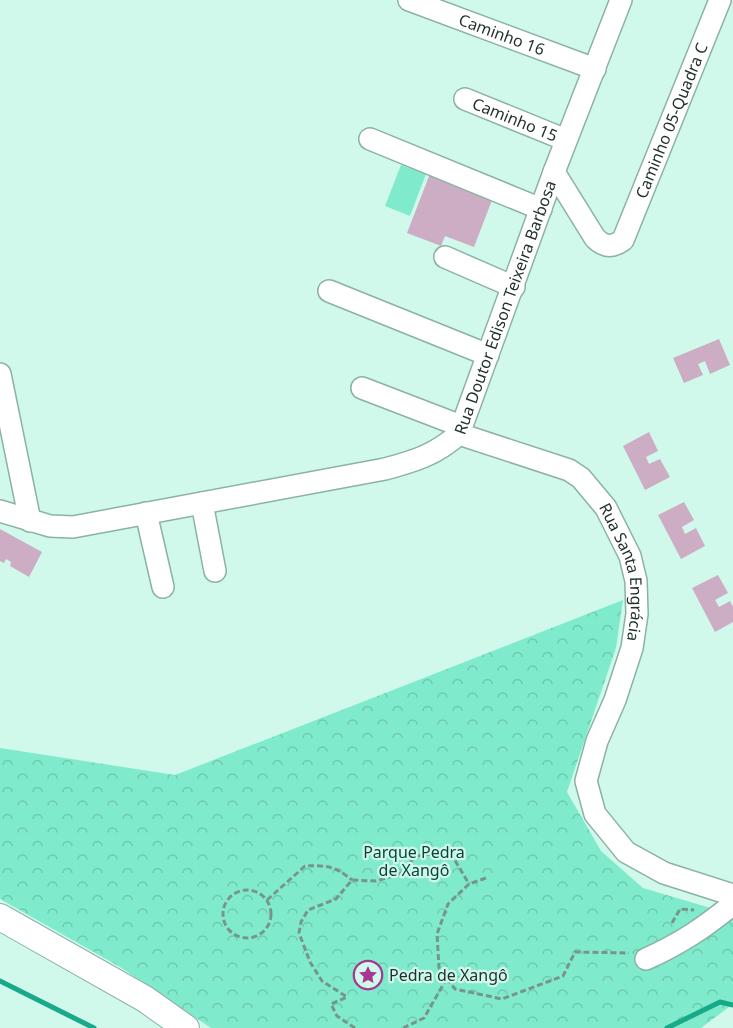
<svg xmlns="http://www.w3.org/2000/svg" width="733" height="1028" font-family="'Noto Sans',sans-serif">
	<defs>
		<pattern id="park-crowns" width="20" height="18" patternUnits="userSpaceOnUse" patternTransform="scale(1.5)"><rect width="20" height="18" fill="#80ebcc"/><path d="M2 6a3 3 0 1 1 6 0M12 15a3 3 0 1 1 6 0" fill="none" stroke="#6ecaaf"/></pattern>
	</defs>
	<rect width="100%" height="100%" fill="#d0f9eb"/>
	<path fill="url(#park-crowns)" d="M623 600 616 648 567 792 601 851 643 888 714 909 733 908V1004L701 1028H211L120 967 0 899V748L175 775Z"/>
	<path fill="#80ebcc" d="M401 165 426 174 410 216 385 206Z"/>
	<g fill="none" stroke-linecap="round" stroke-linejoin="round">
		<g stroke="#16a98a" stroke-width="5">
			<path d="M0 981 94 1028"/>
			<path d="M667 1028 720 1002 733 1005"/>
		</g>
	</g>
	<g fill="#cdadc3">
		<path d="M431 171 494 195 474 247 445 236 441 246 407 233Z"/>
		<path d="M719 339 730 365 710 374 705 361 698 364 703 375 684 383 673 358Z"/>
		<path d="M649 432 658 451 646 457 649 464 660 459 670 477 645 490 623 446Z"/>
		<path d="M684 502 694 520 682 527 685 534 696 528 705 546 681 559 658 515Z"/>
		<path d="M0 529 42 552 29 577 10 566 11 562 6 559 4 563 0 561Z"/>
		<path d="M718 575 728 593 715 600 719 607 730 601 733 607V622L715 632 692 588Z"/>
	</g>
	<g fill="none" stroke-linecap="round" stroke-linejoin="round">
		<g stroke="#8bb2a5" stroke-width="24">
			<g id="minor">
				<path id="s1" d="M409 0 595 69"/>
				<path id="s2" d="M465 99 566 140"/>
				<path d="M370 139 541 209"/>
				<path id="s3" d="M554 172 595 238C604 247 612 248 623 240L720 0"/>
				<path d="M445 257 514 287"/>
				<path d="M329 291 488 355"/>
				<path d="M0 374 30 521"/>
				<path d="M362 388 461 426"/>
				<path id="s4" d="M459 434 569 470 581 478 606 508 630 556 636 581 637 614 632 648 615 700 597 741 586 781 595 814 626 852 664 873 733 895"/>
				<path d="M202 503 215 571"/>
				<path id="s5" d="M0 511 50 526 73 527 385 469C415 461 435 455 459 434L554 172 621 0"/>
				<path d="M146 513 163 587"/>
				<path d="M646 959C680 944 705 927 733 904"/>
			</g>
		</g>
		<g stroke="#8bb2a5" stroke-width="28">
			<path id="major" d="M0 917 145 999 186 1028"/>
		</g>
		<g stroke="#78958b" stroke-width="3" stroke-dasharray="6 3" stroke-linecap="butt">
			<path d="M486 878 469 884 448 904 437 934 439 968 455 989 502 999 563 976 575 952 629 953"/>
			<circle cx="247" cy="914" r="24"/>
			<path d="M267 900 305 866C326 865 335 866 352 880"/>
			<path d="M672 923 680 909 694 910"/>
			<path d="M355 1028 337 1016 331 1004 347 997 322 981 310 962 299 933 301 922 308 910 336 899 352 880 376 881 400 874 416 856 450 852 469 884"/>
			<path d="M403 1028 424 1018 447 978"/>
		</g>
		<use href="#minor" stroke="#fff" stroke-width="21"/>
		<use href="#major" stroke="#fff" stroke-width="26"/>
	</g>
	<defs>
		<g id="sight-ring" transform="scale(1.5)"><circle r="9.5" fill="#d0f9eb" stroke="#a93690" stroke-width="1.5"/><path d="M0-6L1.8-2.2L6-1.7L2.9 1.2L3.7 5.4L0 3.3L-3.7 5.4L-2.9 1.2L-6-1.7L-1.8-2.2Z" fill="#a93690"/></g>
	</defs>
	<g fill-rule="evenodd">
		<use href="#sight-ring" x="368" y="975"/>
	</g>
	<g text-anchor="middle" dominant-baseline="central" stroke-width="4.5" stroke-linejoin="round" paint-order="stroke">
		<g font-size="16" fill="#1f2f2a" stroke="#d0f9eb">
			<text stroke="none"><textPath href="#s1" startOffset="99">Caminho 16</textPath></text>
			<text stroke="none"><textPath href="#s2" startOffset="54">Caminho 15</textPath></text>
			<text stroke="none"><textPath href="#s3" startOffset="238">Caminho 05-Quadra C</textPath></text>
			<text stroke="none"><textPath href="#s5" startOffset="610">Rua Doutor Edison Teixeira Barbosa</textPath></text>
			<text stroke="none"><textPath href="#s4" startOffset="237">Rua Santa Engrácia</textPath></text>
		</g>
		<g font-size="16" fill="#0a4336" stroke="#d0f9eb">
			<text x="414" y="852">Parque Pedra<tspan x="414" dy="18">de Xangô</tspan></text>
		</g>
		<g font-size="16" fill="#1f2f2a" stroke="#d0f9eb" text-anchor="start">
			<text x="389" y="975">Pedra de Xangô</text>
		</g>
	</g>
</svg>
